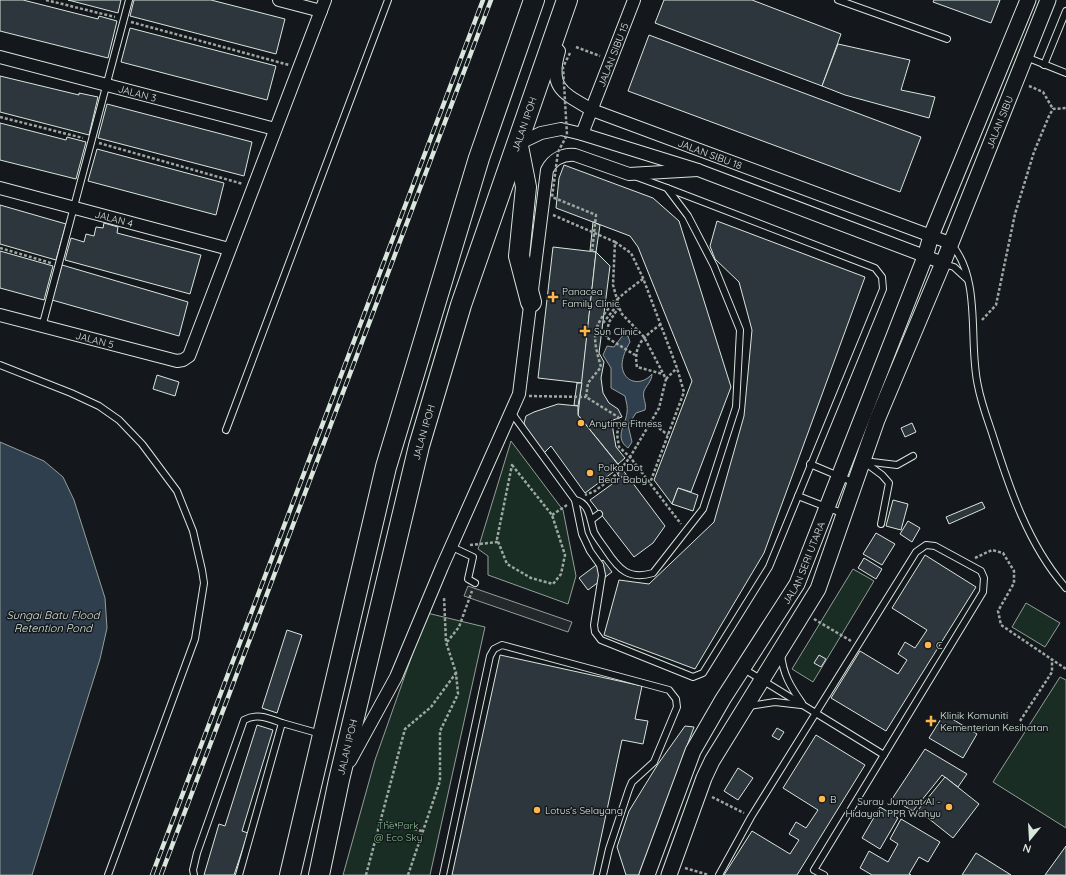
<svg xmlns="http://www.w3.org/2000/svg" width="1066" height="875" font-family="Quicksand,sans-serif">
	<rect width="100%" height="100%" fill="#14181c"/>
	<g fill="#1a2d24" stroke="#939e99">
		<path d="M511 441 563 510 576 576 568 604 488 575V556L478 549Z"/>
		<path d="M853 569 874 581 813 682 792 669Z"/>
		<path d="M1026 603 1060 623 1045 647 1012 627Z"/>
		<path d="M427 613 485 627 430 875H343L375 760Z"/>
		<path d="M1060 677 1066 680V828L993 782Z"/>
	</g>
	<path fill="#24282b" stroke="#939e99" d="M468 586 572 622 568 632 464 596Z"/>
	<g fill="#2f3f4d" stroke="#939e99">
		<path d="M623 335 628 336 630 342C626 349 622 357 622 366 624 384 642 386 652 374 652 381 646 386 644 391 642 398 647 403 645 410L636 413 628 425 632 442 628 448C614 438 625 426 627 413 628 407 626 401 625 396L611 388V368L603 355 607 346 614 347Z"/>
		<path d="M0 442 44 461 63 477 74 500 105 598 107 628 100 659 32 875H0Z"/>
	</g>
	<g fill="#2c363c" stroke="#d8e6dc">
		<path d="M0 0H23L98 19 99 16 117 21 108 58 0 31Z"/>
		<path d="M68 0H121L118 13Z"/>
		<path d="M134 0H211L285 19 276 54 130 16Z"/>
		<path d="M664 0H752L841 34 822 86 655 23Z"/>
		<path d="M934 0H1000L991 23 933 2Z"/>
		<path d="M130 28 276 66 267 100 121 62Z"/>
		<path d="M649 35 921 137 900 192 628 91Z"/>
		<path d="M838 44 910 60 901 90 935 97 929 118 845 95 822 86Z"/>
		<path d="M0 76 79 95V93L98 97 89 135 0 112Z"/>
		<path d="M107 104 252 142 244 176 98 138Z"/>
		<path d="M0 123 66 140 67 137 86 142 76 179 0 160Z"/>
		<path d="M97 149 224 183 216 215 88 181Z"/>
		<path d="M564 165 653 198 679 221 731 387 691 492 678 488 672 504 654 480 692 381 638 247 630 236 556 208 559 178Z"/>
		<path d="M0 205 66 224 56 260 0 244Z"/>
		<path d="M717 221 865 277 764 553 695 669 604 635 619 580 649 584 714 522 744 416 752 330 739 282 715 259 710 246Z"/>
		<path d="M593 222 600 225 596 252 590 251Z"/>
		<path d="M104 223 118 227 117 233 201 255 190 294 65 260 71 238 84 242 86 234 94 236 96 227 103 228Z"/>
		<path d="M553 247 596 252 582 383 538 378Z"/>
		<path d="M0 251 53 266 44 300 0 288Z"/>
		<path d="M596 252 610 266 599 353 604 362 601 378 603 393 609 403 618 409 622 417 613 420V430L616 447 625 458 618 464 578 415Z"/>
		<path d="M62 265 188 302 179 336 52 300Z"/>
		<path d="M157 375 179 382 175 396 153 389Z"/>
		<path d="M577 383H582L578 406 574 405Z"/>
		<path d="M558 404 578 406V415L620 467 585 493 551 446 544 453 528 432 524 423 526 416 534 412Z"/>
		<path d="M912 423 916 432 905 437 901 428Z"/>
		<path d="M620 467 626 474 620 478 616 471Z"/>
		<path d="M626 474 665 526 653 543 634 557 590 500Z"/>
		<path d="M678 488 698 495 693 511 672 504Z"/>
		<path d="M893 500 908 504 901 530 886 526Z"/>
		<path d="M982 502 985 508 949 524 946 517Z"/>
		<path d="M908 521 920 528 912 542 900 534Z"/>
		<path d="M876 533 895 544 882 565 863 554Z"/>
		<path d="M925 555 976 587 886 731 831 698 860 651 898 674 907 660 898 654 905 642 915 648 927 630 892 608Z"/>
		<path d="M864 558 882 569 876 579 858 568Z"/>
		<path d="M603 560 612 572 588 590 579 578Z"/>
		<path d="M287 630 302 635 277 713 262 708Z"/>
		<path d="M500 655 642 686 635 719 648 721 643 744 622 740 593 875H452Z"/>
		<path d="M819 655 826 659 821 667 814 663Z"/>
		<path d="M944 714 977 734 963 758 929 738Z"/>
		<path d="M257 725 273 730 242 831 248 833 234 875H204L219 824 225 826Z"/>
		<path d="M685 726 694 727 639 875H626L617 847 629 811 658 764Z"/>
		<path d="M777 728 784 732 779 740 772 736Z"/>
		<path d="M816 735 865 765 797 875H724L752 831 790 854 799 840 789 834 796 822 806 828 818 810 783 788Z"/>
		<path d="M925 749 967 774 958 787 942 775 913 811 892 799Z"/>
		<path d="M738 768 753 778 738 800 724 791Z"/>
		<path d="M945 777 979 804 953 838 918 810Z"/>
		<path d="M880 807 898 818 880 849 862 838Z"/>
		<path d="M901 819 940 842 928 862 919 857 909 874 911 875H872L860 868 869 851 888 862 898 844 890 839Z"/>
		<path d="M1066 846V875H1045Z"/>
		<path d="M976 853 1011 875H962Z"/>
	</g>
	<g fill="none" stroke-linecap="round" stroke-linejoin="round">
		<g stroke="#d8e6dc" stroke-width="8">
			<g id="service">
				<path d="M838 0 947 39"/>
				<path d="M1026 57 1066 73"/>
				<path d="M1044 65 1066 11"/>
				<path d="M952 245C982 281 968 343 978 386 981 402 987 418 992 433 1009 487 1028 545 1066 588"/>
				<path d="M944 264 954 267 967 279"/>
				<path d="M42 327 129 0"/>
				<path d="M0 365 71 393 99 406 119 420 142 444 177 491 193 531 202 570 204 583 195 639 108 875"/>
				<path d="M511 412 575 500C590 503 590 520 594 532 597 538 602 544 606 550 619 570 629 580 653 573L703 509 736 407 740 330 714 266 688 216 667 188 637 177"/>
				<path d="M226 430 388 0"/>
				<path d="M863 461 882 475 889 483 881 524"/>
				<path d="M864 461 897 465 913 456"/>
				<path d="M810 464 855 483"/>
				<path d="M798 496 844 514"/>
				<path d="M575 500 582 534 590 551 600 565 602 575 594 625 595 632 601 640 693 677 703 673 769 567 883 289 882 277 875 268 667 188"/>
				<path d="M591 520 599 514"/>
				<path d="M452 547 473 557 468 579 475 583"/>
				<path d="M781 654C783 674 790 686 802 703"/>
				<path d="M744 669 884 755"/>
				<path d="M749 706 775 702 801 705"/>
				<path d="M194 875 193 870 197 853 244 720C257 713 268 718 282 723"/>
				<path d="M239 875 282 723 321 734"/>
				<path d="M443 875 490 656 494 649 502 645 669 690 676 699 677 707 654 762 632 782 629 789 609 849 603 875"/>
				<path d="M719 875 751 817 916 552 926 545 935 546 981 571 984 578 983 592 814 870 824 875"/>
			</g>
		</g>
		<g stroke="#d8e6dc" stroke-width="14">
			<g id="minor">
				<path d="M279 0 321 11"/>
				<path id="s1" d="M559 51C548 88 563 93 592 110L950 243"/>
				<path id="s2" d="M0 57 275 129"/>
				<path id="s3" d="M582 134 634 0"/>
				<path d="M518 144 541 133 561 129 582 134 698 170 943 263"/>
				<path id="s4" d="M0 188 229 249"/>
				<path id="s5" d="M0 315 177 361 183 360 189 356 325 0"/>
				<path d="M350 761 396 677 442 567 519 394 547 170C553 159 563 154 575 155L629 174 698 170"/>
			</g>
		</g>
		<g stroke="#d8e6dc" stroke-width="17">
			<g id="tertiary">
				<path id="s6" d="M647 875 693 751 723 699 797 584 925 257 931 236 1028 0"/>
				<path id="s7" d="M669 875 704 778 712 761 818 589 877 420 943 263 1048 0"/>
			</g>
		</g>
		<g stroke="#d8e6dc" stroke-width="22">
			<g id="trunk">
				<path d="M518 146 526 187 519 256 531 302"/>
				<path d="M290 875 386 467 479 158 534 0"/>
				<path id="s8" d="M319 875 339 780 419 446 461 305 567 0"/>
			</g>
		</g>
		<g stroke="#9da8a2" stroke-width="2.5" stroke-dasharray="3 2" stroke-linecap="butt">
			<path d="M46 0 115 17"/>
			<path d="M131 22 289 65"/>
			<path d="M576 47 600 56"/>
			<path d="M1029 86 1043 92 1053 109"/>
			<path d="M0 117 83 138"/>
			<path d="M99 143 243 184"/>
			<path d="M553 215 615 242 613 285 621 313 644 337 666 379 659 408 630 457 618 473 595 491 585 495"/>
			<path d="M615 242 631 253 643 278 677 368 684 392 650 483"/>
			<path d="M0 248 51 263"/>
			<path d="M643 279C625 292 603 308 596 330 593 341 598 356 601 367L588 383 586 397 618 417 620 422 617 434 619 447 630 457 681 524"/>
			<path d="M619 307 609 322 606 337 635 355"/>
			<path d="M982 320 996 305 1015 214 1034 152 1049 116 1053 109 1066 108"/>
			<path d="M603 323 618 304"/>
			<path d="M661 324C644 337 633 344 637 367L663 374"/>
			<path d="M666 379 677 368"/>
			<path d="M529 396 586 397"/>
			<path d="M651 422 668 435"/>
			<path d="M512 465 552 515 565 555 561 574 553 584 531 578 507 564 497 539Z"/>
			<path d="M552 515 567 505"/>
			<path d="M470 545 498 542"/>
			<path d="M975 558 992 550 1003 553 1014 571V583L998 611 1001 625 1066 669"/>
			<path d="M814 619 851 641"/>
			<path d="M447 642 459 627 472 591"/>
			<path d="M1020 721 1052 672V660"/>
			<path d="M712 797 744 813"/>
			<path d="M380 821 422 831"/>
			<path d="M685 868 709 875"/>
			<path d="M366 875 405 729 431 707 456 673"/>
			<path d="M408 875 440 781V731L458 694 456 673 446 642 444 597"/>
		</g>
		<use href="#service" stroke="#14181c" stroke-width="6"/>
		<use href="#minor" stroke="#14181c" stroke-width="12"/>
		<use href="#tertiary" stroke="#14181c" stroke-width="15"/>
		<use href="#trunk" stroke="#14181c" stroke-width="20"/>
		<g stroke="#d8e6dc" stroke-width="4.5">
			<g id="rail">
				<path d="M152 875 483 0"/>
				<path d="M161 875 491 0"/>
			</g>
		</g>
		<use href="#rail" stroke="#14181c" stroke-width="3" stroke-dasharray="9" stroke-linecap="butt"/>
		<path stroke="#9da8a2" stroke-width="2.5" stroke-dasharray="3 2" stroke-linecap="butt" d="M570 53 563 67 567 135 558 152 552 197 596 215 592 252"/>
	</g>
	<g fill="#ffb74d" stroke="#14181c" stroke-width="1.5">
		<path d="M551 291h4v4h4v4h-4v4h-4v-4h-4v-4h4z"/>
		<path d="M583 325h4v4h4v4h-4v4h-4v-4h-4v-4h4z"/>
		<circle cx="581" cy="423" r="4"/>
		<circle cx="590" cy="473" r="4"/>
		<circle cx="928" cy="645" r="4"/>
		<path d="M929 715h4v4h4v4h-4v4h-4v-4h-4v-4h4z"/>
		<circle cx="822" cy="799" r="4"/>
		<circle cx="949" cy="807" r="4"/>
		<circle cx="537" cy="810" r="4"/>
	</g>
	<g text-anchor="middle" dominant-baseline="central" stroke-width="3" stroke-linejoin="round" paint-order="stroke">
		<g font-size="10" fill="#d8e6dc" stroke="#14181c">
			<text stroke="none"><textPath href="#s3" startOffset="85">JALAN SIBU 15</textPath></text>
			<text stroke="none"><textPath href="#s2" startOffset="142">JALAN 3</textPath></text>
			<text stroke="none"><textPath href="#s7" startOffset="825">JALAN SIBU</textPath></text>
			<text stroke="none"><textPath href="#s8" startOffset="779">JALAN IPOH</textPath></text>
			<text stroke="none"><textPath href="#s1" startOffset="203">JALAN SIBU 18</textPath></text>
			<text stroke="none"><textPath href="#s4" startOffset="118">JALAN 4</textPath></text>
			<text stroke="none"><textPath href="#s5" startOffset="98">JALAN 5</textPath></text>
			<text stroke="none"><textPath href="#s8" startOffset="455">JALAN IPOH</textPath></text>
			<text stroke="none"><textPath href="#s6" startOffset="351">JALAN SERI UTARA</textPath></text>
			<text stroke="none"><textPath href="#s8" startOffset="131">JALAN IPOH</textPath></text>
		</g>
		<g font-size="10" fill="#d8e6dc" stroke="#14181c" text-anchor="start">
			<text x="562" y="291">Panacea<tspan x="562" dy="12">Family Clinic</tspan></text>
			<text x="594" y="331">Sun Clinic</text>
			<text x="589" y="423">Anytime Fitness</text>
			<text x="598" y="467">Polka Dot<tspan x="598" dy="12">Bear Baby</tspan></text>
			<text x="936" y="645">C</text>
			<text x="940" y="715">Klinik Komuniti<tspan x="940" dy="12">Kementerian Kesihatan</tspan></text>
			<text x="830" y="799">B</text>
			<text x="941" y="801" text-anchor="end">Surau Jumaat Al -<tspan x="941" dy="12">Hidayah PPR Wahyu</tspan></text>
			<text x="545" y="810">Lotus's Selayang</text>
		</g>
		<g font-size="10" fill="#8ac095" stroke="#14181c">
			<text x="398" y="825">The Park<tspan x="398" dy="12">@ Eco Sky</tspan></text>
		</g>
		<g font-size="11" font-style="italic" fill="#d8e6dc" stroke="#14181c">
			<text x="53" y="615">Sungai Batu Flood<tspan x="53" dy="13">Retention Pond</tspan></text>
		</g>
	</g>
	<g transform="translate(1030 839) rotate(198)" stroke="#14181c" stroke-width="3" paint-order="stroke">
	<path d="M0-3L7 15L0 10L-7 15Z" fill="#d8e6dc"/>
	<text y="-6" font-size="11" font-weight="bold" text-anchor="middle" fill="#d8e6dc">N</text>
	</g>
</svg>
